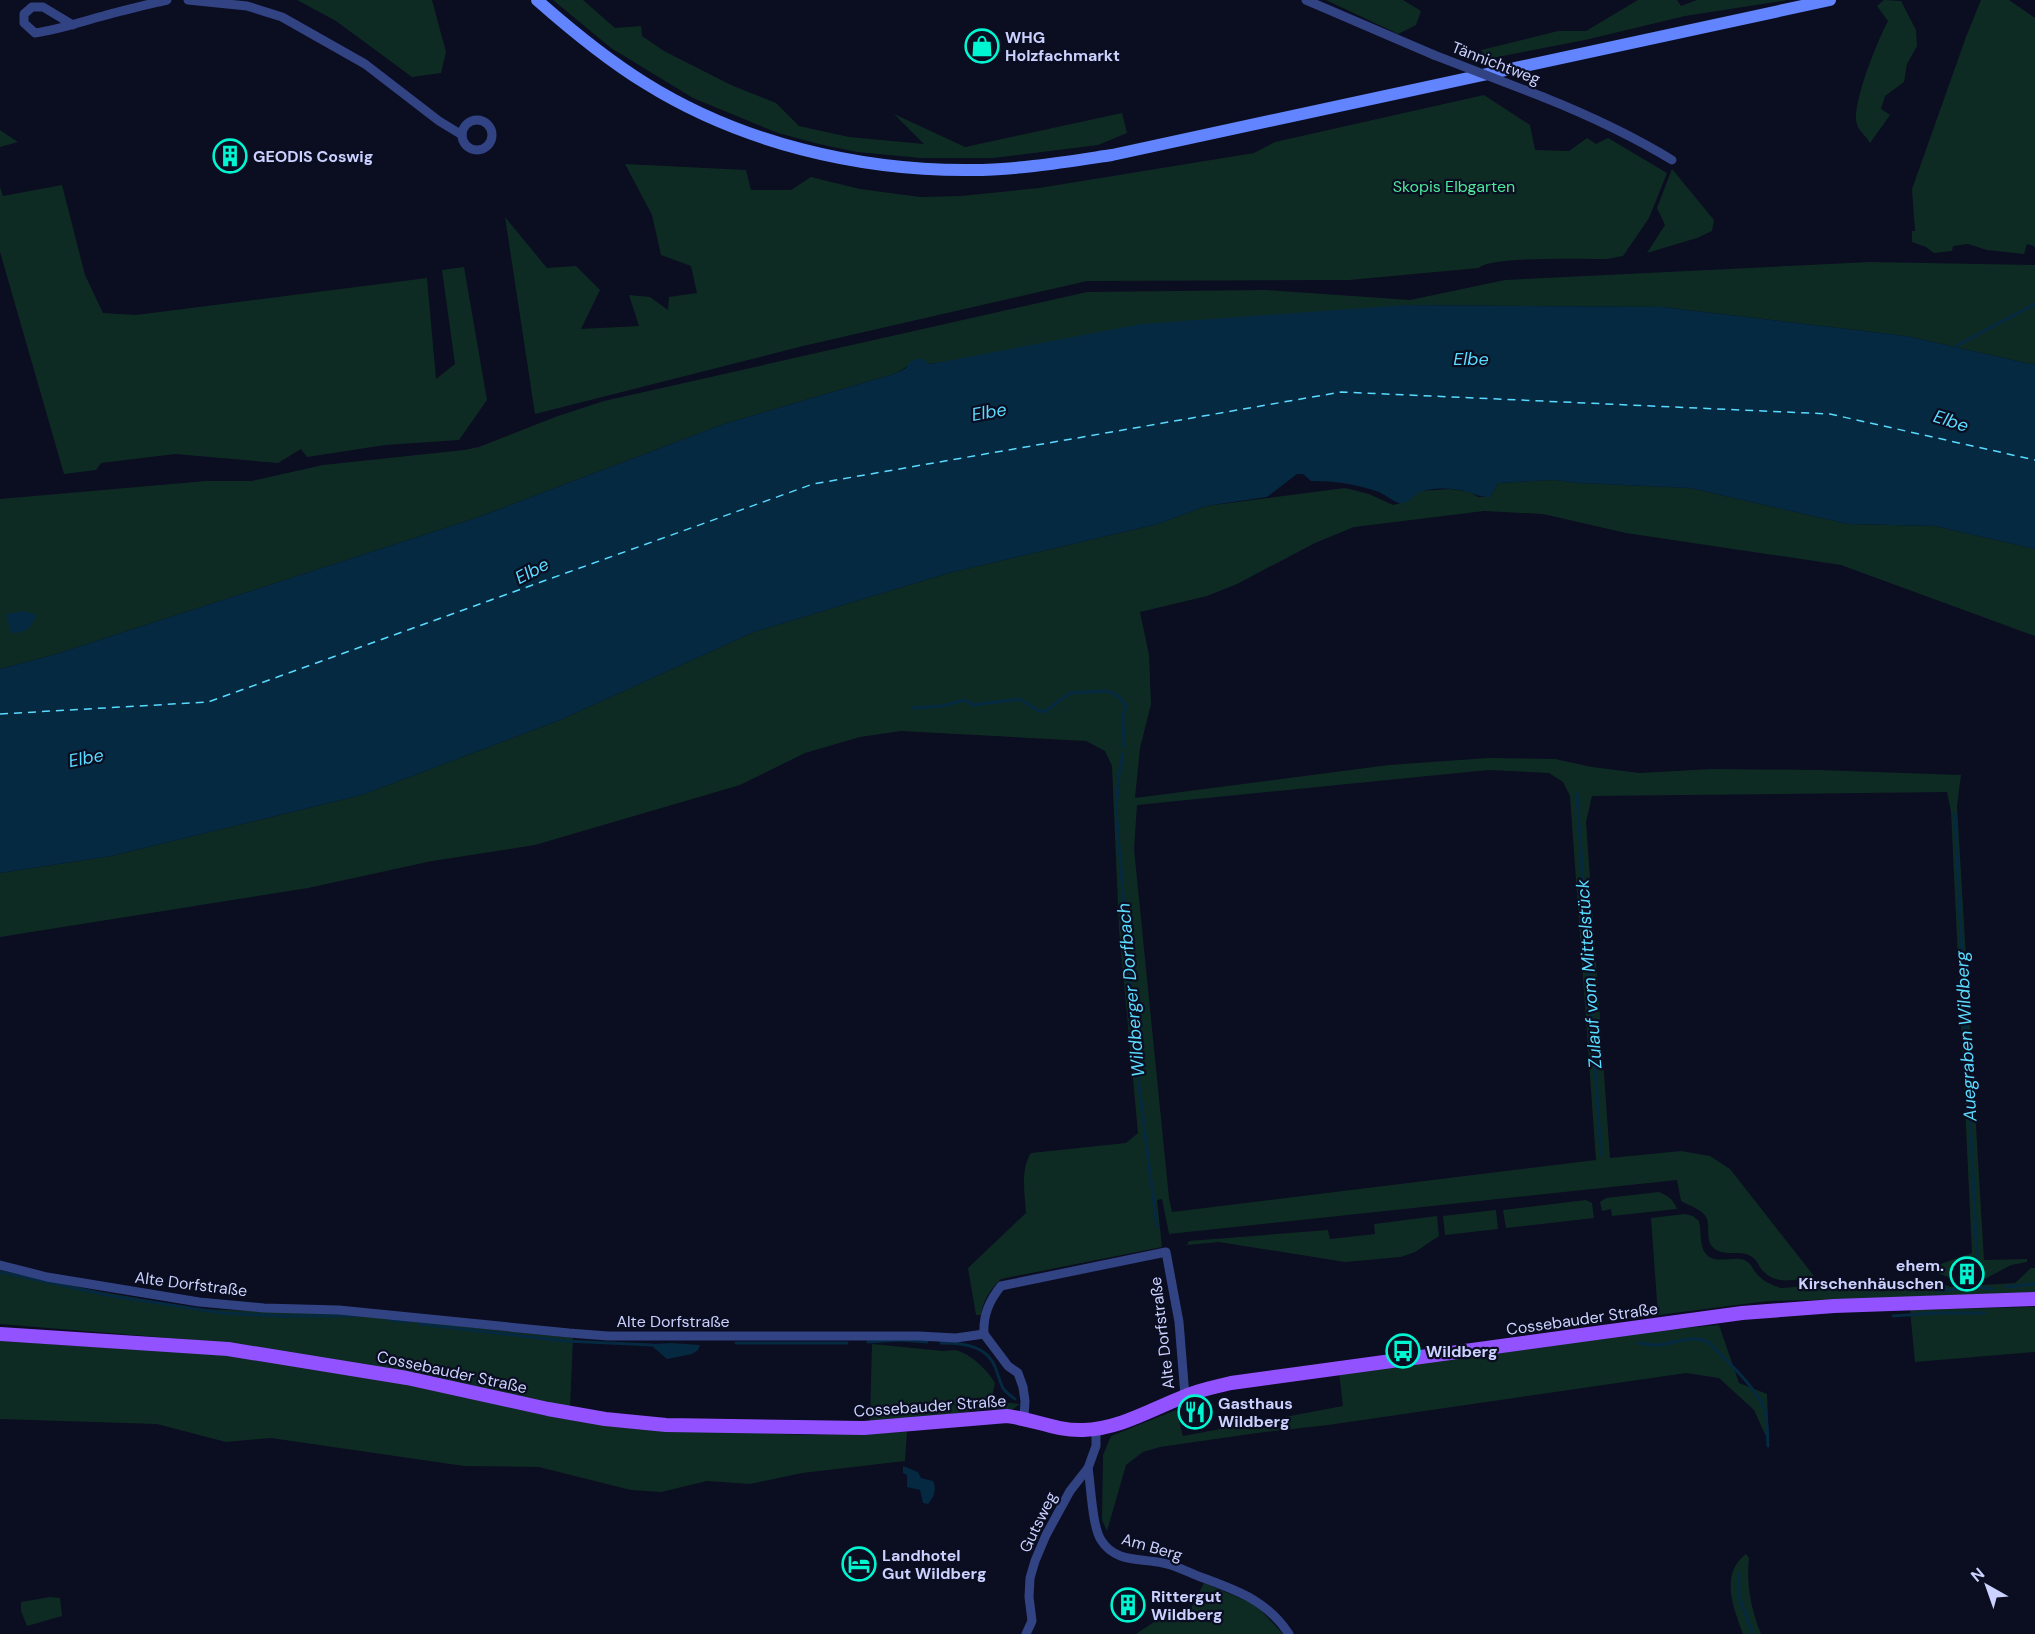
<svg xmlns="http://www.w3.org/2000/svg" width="2035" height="1634" font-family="'DM Sans',sans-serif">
	<rect width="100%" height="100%" fill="#0b0d21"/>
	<g fill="#0e2b23" fill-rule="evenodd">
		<path d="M297 0H432L446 52 441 73 412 77 336 21Z"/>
		<path d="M553 0H583L615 28 641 26 642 36 664 51 731 85 776 103 799 126 849 137 924 144 894 114 965 147 1122 113 1127 133 1098 145 993 158H921L857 152 819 144 778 133 693 98 611 48Z"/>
		<path d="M1326 0H1403L1421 11 1416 25 1398 34Z"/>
		<path d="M1638 0H1677L1681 6 1697 0H1788L1685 16 1585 40 1487 59 1481 50 1558 31H1586Z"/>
		<path d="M1884 0 1901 1 1916 30 1917 46 1907 64 1904 82 1885 96 1881 109 1890 115 1870 143C1867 137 1858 130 1857 124 1851 105 1878 40 1888 21L1877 6Z"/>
		<path d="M1981 0H2009L2035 18V249L2034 246 2027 244 2024 254 1987 250 1968 244 1953 246 1952 251 1934 253 1926 247 1912 242V231H1915L1912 189 1966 37Z"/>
		<path d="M1484 95 1530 125 1535 150 1569 151 1587 138 1596 144 1608 138 1667 173 1649 218 1623 256 1607 259C1586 259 1489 256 1479 268L1349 280 1087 281 803 346 535 414 505 217 547 268 576 266 600 290 581 329 639 326 629 295 650 297 668 310 669 297 697 293 691 266 661 255 652 215 625 164 746 170 751 190H791L811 177 860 189 920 197 961 196 1039 188 1254 153 1275 142Z"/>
		<path d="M0 130 18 142 0 147Z"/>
		<path d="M1672 169 1714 220 1712 231 1697 238 1647 253 1665 225 1657 208Z"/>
		<path d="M62 185 85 275 103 313 136 315 427 278 436 379 455 364 442 270 464 267 487 400 459 440 385 445 307 457 301 449 278 463 175 454 101 463 96 470 64 474 0 252V187L3 196Z"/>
		<path d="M1870 262 2035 265V365L1906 336 1662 307 1406 305 936 363 929 364 925 361 909 365 897 373 724 424 476 518 56 654 0 669V499L206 481H252L323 465 464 450 479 447 558 416 604 401 1087 292 1266 290 1410 300 1505 280Z"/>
		<path d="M1554 480 1579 483 1690 488 1848 524 1935 526 2035 549V636L1841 565 1626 533 1543 514 1484 511 1354 527 1315 543 1237 584 1207 596 1140 612 1149 655 1151 704 1140 748 1135 798 1389 765 1488 758 1555 759 1592 767 1640 773 1712 769 1819 770 1961 775 1957 806 1984 1260 2027 1259V1262L2011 1265 1983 1280 1970 1282 1959 1281 1932 1271V1267L1972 1253 1951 812 1947 792 1592 796 1586 822 1610 1158 1681 1151 1710 1156 1730 1169 1814 1276C1797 1280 1776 1286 1762 1270 1757 1263 1756 1257 1746 1254 1736 1251 1724 1256 1715 1249 1705 1242 1710 1228 1707 1219 1703 1209 1689 1206 1681 1201L1677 1180 1169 1234 1162 1199 1157 1200 1162 1247 1001 1279C990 1290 983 1300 981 1315H976L968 1268 1026 1213C1025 1195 1020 1169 1031 1153L1126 1143 1138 1133 1119 929 1112 766 1105 751 1086 741 901 731 860 737 805 753 740 785 535 845 432 861 308 888 0 937V873L111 856 362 795 560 720 754 632 949 573 1158 524 1206 506 1345 488 1369 494 1393 505 1408 501 1420 491 1450 489 1470 492 1478 497H1490L1498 483ZM1488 770 1549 773 1563 782 1570 796 1596 1160 1172 1212 1169 1198 1134 849 1137 805Z"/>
		<path d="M1659 1192C1668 1196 1673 1199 1677 1209L1612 1216 1611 1209 1602 1211 1600 1202 1606 1198Z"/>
		<path d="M1586 1200 1592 1203 1594 1218 1506 1228 1503 1210Z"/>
		<path d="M1496 1210 1498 1229 1445 1235 1443 1216Z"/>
		<path d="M1685 1214 1693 1216 1699 1221C1701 1229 1700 1241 1703 1249 1712 1270 1737 1251 1749 1263 1752 1266 1754 1271 1757 1274 1764 1282 1772 1285 1781 1288L1916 1279 1935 1281 1951 1287 2015 1283 2031 1268H2035V1292L1982 1296 1768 1301 1658 1315 1651 1218Z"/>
		<path d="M1437 1216 1439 1236 1415 1252 1401 1257 1345 1262 1219 1242 1187 1245 1189 1241 1328 1230 1330 1239 1375 1234 1374 1224Z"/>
		<path d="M0 1270 92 1290 200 1309 344 1314 573 1338 570 1408 229 1343 0 1324Z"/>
		<path d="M2035 1307V1352L1915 1362 1910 1310Z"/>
		<path d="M1719 1325 1739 1383 1767 1394 1769 1443 1754 1410 1719 1378 1686 1373 1328 1425 1257 1433 1160 1447 1143 1452 1126 1465 1107 1531 1102 1520 1103 1455 1111 1436 1176 1410 1183 1436 1343 1406 1339 1372 1663 1330Z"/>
		<path d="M0 1341 229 1355 402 1383 658 1429 805 1435 907 1432 905 1461 802 1473 750 1484 707 1481 661 1492 631 1490 539 1467 464 1466 271 1438 226 1442 157 1424 0 1419Z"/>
		<path d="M872 1344C896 1346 919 1349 943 1351 949 1351 955 1349 961 1352 974 1357 989 1372 995 1383L991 1401 1020 1404 1010 1411 988 1409 916 1419 870 1421Z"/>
		<path d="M1746 1554 1749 1558C1746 1583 1751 1610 1761 1634H1743C1734 1609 1719 1574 1746 1554Z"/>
		<path d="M1204 1583 1256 1605 1283 1634H1136L1154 1622 1165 1607 1187 1616Z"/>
		<path d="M50 1597 60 1598 62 1616 27 1626 21 1611V1602Z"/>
	</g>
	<g fill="#052940">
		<path d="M1406 305 1662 307 1906 336 2035 365V549L1935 526 1848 524 1690 488 1579 483 1554 480 1498 483 1490 497C1481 497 1477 495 1468 492 1455 488 1437 487 1423 491 1414 493 1410 505 1399 503 1392 501 1386 495 1379 492 1356 484 1335 481 1311 481L1303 474H1297L1267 497 1206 506 1158 524 949 573 754 632 560 720 362 795 111 856 0 873V669L56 654 476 518 724 424 897 373 906 368 911 361 922 358 929 364 936 363 1141 324Z"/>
		<path d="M23 611 36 614C32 629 25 633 11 633L6 614Z"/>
		<path d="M672 1343 700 1345 698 1350 692 1354 667 1359 653 1347 652 1344Z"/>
		<path d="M903 1466 918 1472 921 1478 933 1481C937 1488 934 1498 928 1504L923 1503 920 1490 907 1487V1475L903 1473Z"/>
	</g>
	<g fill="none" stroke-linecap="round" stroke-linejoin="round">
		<g stroke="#052940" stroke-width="3">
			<path d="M1956 346 2035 304"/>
			<path d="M913 708 942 706 965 700 973 705 1020 699 1037 710 1044 712 1070 693 1108 691 1118 696 1126 706 1123 716 1124 747"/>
			<path d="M1123 753 1119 775 1116 809 1139 1086 1157 1227"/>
			<path d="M1577 793 1601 1155"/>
			<path d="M1955 814 1977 1258"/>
			<path d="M1977 1266 1978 1279"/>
			<path d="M0 1272 112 1296 223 1313 283 1316H359"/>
			<path d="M2006 1287 2035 1284"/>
			<path d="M1936 1291 1978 1287 1993 1289"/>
			<path d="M1893 1316 1936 1313H1985"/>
			<path d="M389 1320 411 1322"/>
			<path d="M419 1324 565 1341 652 1345"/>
			<path d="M868 1342 900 1340 927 1342"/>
			<path d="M736 1343H847"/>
			<path d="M941 1343C964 1343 989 1345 997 1372 1002 1387 1001 1389 1015 1399"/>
			<path d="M1638 1343C1645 1344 1652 1345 1658 1345 1674 1344 1693 1334 1708 1342 1726 1360 1754 1385 1764 1408 1768 1419 1767 1434 1768 1446"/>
			<path d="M1739 1573V1597L1753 1634"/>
		</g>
		<path stroke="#59dbff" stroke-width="1.5" stroke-dasharray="8 6" stroke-linecap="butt" d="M0 714 208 702 813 484 1341 392 1830 414 2035 460"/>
		<g stroke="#324384" stroke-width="9">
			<path d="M188 0 247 6 282 17 365 64 439 121 462 135"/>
			<path d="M1306 0 1434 55"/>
			<path d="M73 25 43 7H32L24 14V23L35 33C58 30 80 22 103 16 124 10 146 5 167 0"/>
			<path d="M1543 97C1588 115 1631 135 1672 160"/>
			<circle cx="477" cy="135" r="15"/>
			<path d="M0 1265 47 1277 199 1302 264 1308 339 1310 569 1333 608 1336H919L956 1338 984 1334"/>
			<path d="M984 1334C983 1315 989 1301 1001 1286L1166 1252 1179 1322 1185 1396"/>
			<path d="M984 1334 1008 1366 1018 1373 1023 1387 1025 1401 1024 1418"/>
			<path d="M1088 1468C1091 1486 1092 1526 1101 1540 1115 1563 1141 1558 1163 1563 1175 1565 1187 1572 1198 1576 1235 1590 1266 1599 1289 1634"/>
			<path d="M1026 1634 1032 1621 1029 1597 1030 1578 1035 1561 1046 1535 1070 1491 1088 1468 1096 1446V1430"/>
		</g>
		<path stroke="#6285ff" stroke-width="12" d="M537 0C571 30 606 59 645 83 741 143 859 171 971 170 1018 170 1065 162 1112 155L1830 0"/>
		<path stroke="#9352ff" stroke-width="14" d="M0 1334 228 1349 407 1378 548 1409 605 1419 666 1425 864 1428 1007 1416C1032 1419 1057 1431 1083 1430 1119 1429 1150 1410 1183 1397 1198 1390 1215 1387 1231 1383L1742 1313 1834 1306 2035 1299"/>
		<path stroke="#324384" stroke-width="9" d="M1434 55 1543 97"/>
	</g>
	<defs>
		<g id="shop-ring" transform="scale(1.725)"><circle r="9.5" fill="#0b0d21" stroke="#00f6d1" stroke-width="1.5"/><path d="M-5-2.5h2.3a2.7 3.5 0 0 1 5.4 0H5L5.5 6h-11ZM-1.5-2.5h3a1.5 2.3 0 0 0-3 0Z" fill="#00f6d1"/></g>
		<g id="building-ring" transform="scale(1.725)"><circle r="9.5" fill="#0b0d21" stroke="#00f6d1" stroke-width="1.5"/><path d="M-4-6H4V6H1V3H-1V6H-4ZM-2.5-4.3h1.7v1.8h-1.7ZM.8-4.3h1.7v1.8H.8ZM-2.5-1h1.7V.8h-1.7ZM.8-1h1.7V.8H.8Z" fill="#00f6d1"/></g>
		<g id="bus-ring" transform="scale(1.725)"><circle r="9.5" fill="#0b0d21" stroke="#00f6d1" stroke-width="1.5"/><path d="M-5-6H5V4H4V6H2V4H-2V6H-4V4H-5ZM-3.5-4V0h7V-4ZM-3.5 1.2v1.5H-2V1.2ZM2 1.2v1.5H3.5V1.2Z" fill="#00f6d1"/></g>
		<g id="restaurant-ring" transform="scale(1.725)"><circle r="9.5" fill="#0b0d21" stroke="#00f6d1" stroke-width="1.5"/><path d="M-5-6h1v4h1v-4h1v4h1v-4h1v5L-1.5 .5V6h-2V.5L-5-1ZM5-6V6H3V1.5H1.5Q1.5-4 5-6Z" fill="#00f6d1"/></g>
		<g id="hotel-ring" transform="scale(1.725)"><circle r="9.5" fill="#0b0d21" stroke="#00f6d1" stroke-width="1.5"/><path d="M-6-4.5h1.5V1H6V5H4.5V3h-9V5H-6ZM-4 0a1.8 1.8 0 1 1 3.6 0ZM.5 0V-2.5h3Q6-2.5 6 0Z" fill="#00f6d1"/></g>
	</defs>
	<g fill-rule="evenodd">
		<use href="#shop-ring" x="982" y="46"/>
		<use href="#building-ring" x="230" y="156"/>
		<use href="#building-ring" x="1967" y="1274"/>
		<use href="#bus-ring" x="1403" y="1351"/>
		<use href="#restaurant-ring" x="1195" y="1412"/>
		<use href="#hotel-ring" x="859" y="1564"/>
		<use href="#building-ring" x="1128" y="1605"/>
	</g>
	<g text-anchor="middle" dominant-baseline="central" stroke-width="4.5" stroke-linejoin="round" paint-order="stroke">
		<g font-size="16" font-weight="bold" fill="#cbd2ff" stroke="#0b0d21" text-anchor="start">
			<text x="1005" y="37">WHG<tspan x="1005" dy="18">Holzfachmarkt</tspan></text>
			<text x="253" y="156">GEODIS Coswig</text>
			<text x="1944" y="1265" text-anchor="end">ehem.<tspan x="1944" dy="18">Kirschenhäuschen</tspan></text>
			<text x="1426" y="1351">Wildberg</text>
			<text x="1218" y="1403">Gasthaus<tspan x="1218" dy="18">Wildberg</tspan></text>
			<text x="882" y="1555">Landhotel<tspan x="882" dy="18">Gut Wildberg</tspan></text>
			<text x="1151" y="1596">Rittergut<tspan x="1151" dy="18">Wildberg</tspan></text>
		</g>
		<g font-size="16" fill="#cbd2ff" stroke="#0b0d21">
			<text transform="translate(1496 63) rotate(21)">Tännichtweg</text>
			<text transform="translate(191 1284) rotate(7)">Alte Dorfstraße</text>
			<text transform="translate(1582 1319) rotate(-8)">Cossebauder Straße</text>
			<text x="673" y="1321">Alte Dorfstraße</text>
			<text transform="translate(1162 1333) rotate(-97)">Alte Dorfstraße</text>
			<text transform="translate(452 1372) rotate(12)">Cossebauder Straße</text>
			<text transform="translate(930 1406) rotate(-4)">Cossebauder Straße</text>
			<text transform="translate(1038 1522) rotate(-64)">Gutsweg</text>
			<text transform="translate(1152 1547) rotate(16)">Am Berg</text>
		</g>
		<g font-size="16" fill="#4ee89b" stroke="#0b0d21">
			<text x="1454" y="186">Skopis Elbgarten</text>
		</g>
		<g font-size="18" font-style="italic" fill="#59dbff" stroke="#0b0d21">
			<text x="1471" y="359">Elbe</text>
			<text transform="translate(989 412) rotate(-10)">Elbe</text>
			<text transform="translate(1951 421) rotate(18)">Elbe</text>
			<text transform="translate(532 571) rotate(-28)">Elbe</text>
			<text transform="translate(86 758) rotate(-11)">Elbe</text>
			<text transform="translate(1589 974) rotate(-94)">Zulauf vom Mittelstück</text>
			<text transform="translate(1131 990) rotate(-95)">Wildberger Dorfbach</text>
			<text transform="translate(1966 1036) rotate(-93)">Auegraben Wildberg</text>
		</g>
	</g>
	<g transform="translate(1987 1586) rotate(320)" stroke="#0b0d21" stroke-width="4.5" paint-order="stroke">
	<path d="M0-4.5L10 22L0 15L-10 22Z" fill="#cbd2ff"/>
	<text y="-9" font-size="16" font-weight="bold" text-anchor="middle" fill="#cbd2ff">N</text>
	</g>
</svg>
